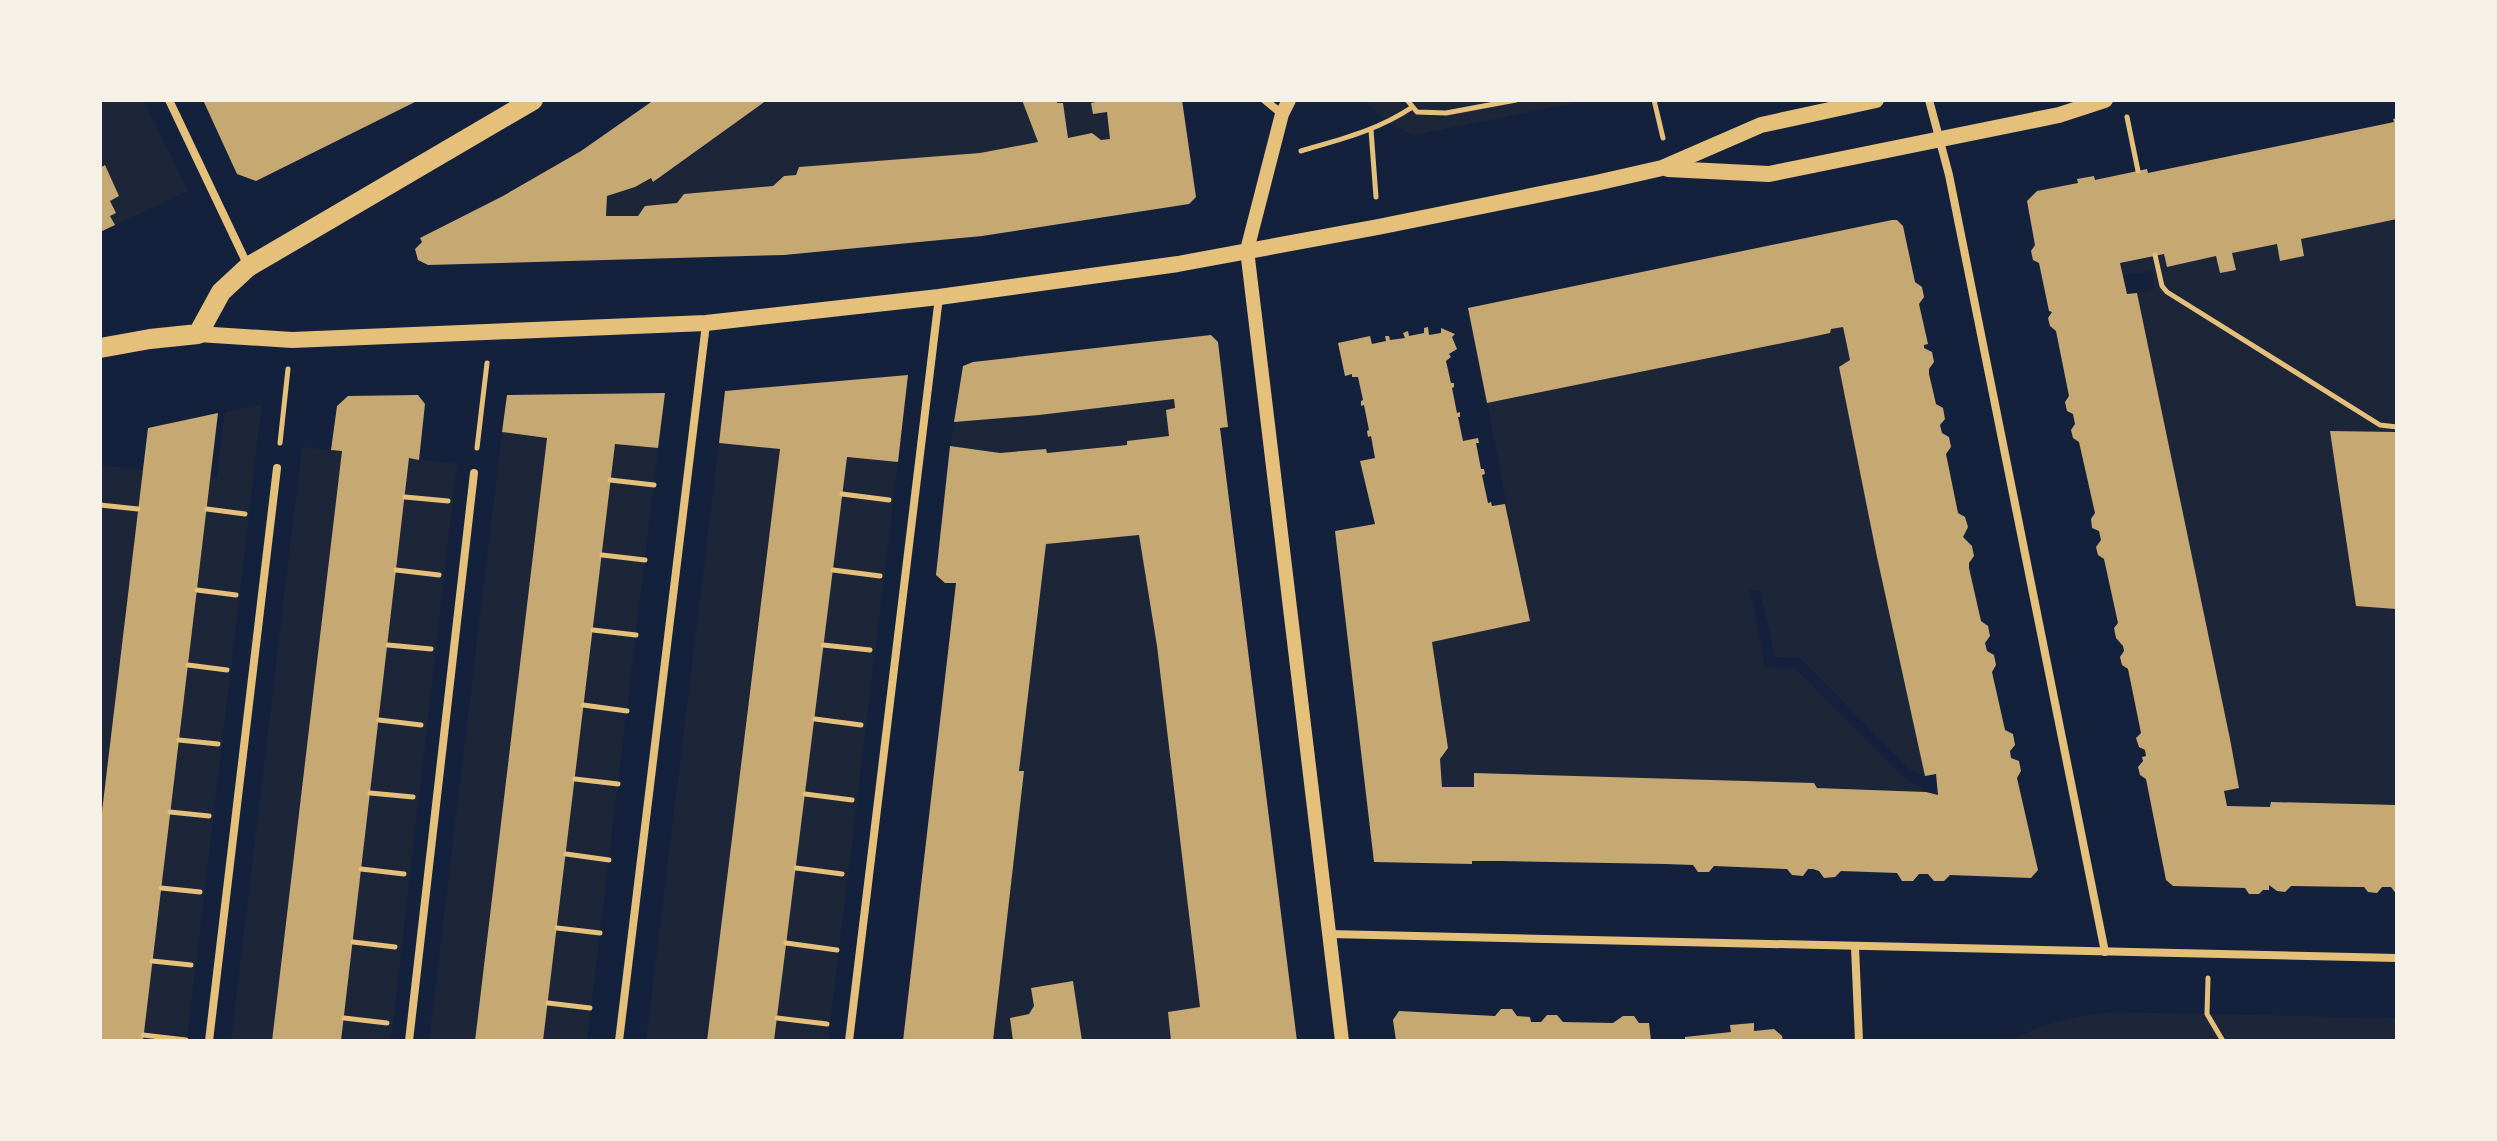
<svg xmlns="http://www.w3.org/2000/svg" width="2497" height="1141" font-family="Lato,sans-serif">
	<rect width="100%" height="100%" fill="#14213d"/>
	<g fill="#1d2539">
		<path d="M100 100H144L188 191 115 225 110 216 116 213 110 201 119 196 105 166 101 167 100 164Z"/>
		<path d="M767 100H1022L1038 142 980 153 799 167 796 175 784 176 773 186 685 194 677 203 645 206 638 216H606L607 196 635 187 651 178 654 182Z"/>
		<path d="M1057 100H1105L1091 104 1093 114 1107 112 1110 139 1101 140 1092 133 1068 138 1063 103H1057Z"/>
		<path d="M1365 100H1590L1416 135C1394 128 1380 119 1365 100Z"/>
		<path d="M2397 219V805L2271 802 2270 807 2227 806 2224 791 2239 787 2137 293 2154 289 2152 271 2123 275 2120 263 2164 254 2168 267 2216 256 2221 273 2236 270 2232 253 2277 244 2281 261 2304 256 2301 239Z"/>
		<path d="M1843 327 1850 360 1839 367 1925 776 1910 770 1800 658 1775 657 1760 590H1750L1765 667 1795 668 1900 774 1926 792 1817 788 1814 783 1475 773 1474 787H1442L1440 759 1448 747 1432 642 1529 621 1487 403 1807 338 1829 334 1831 329Z"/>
		<path d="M1174 399 1175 408 1169 436 1127 441V445L1047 453 1045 449 1000 453 950 446 954 422 1039 415Z"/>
		<path d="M262 404 187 1041H143L210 478H217L225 412Z"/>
		<path d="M502 432 547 438 475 1041H429Z"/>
		<path d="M719 443 780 449 707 1041H646Z"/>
		<path d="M615 444 658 448 587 1041H543Z"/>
		<path d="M302 447 342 451 272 1041H231Z"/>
		<path d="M847 457 898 462 828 1041H774Z"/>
		<path d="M409 458 457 464 391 1041H341Z"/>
		<path d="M100 465 143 470 100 829Z"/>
		<path d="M1139 535 1157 646 1200 1007 1168 1012 1171 1041H1082L1073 981 1032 988 1034 1006 1029 1014 1010 1018 1013 1041H993L1024 772 1019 771 1046 544Z"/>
		<path d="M2114 1012 2397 1018V1041H2010C2041 1023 2079 1015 2114 1012Z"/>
	</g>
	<g fill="#c6a872">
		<path d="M203 100H419L256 181 237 174Z"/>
		<path d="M654 100H767L653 182 651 178 635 187 607 196 606 216H638L645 206 677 203 684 194 773 186 784 176 796 175 799 167 980 153 1038 142 1022 100H1057V103H1063L1068 138 1092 133 1101 140 1110 139 1107 112 1093 114 1091 103 1105 100H1182L1196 197 1189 204 982 236 784 255 428 265 418 260 415 249 422 242 420 238 503 196 581 151Z"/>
		<path d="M2397 118V219L2301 239 2304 256 2280 261 2277 244 2232 253 2236 270 2220 273 2216 256 2167 267 2164 254 2120 263 2127 294 2137 293 2230 739 2239 788 2224 791 2227 806 2270 807 2271 802 2397 805V895L2391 887H2382L2377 893 2368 892 2364 887H2356L2291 886 2285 892 2277 891 2269 885V890H2263L2259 894H2249L2245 888 2173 886 2166 880 2146 779 2140 775 2138 767 2143 761 2142 757 2146 756 2145 750 2139 747 2136 738 2141 733 2128 669 2122 665 2120 657 2124 651 2123 646 2116 638 2114 628 2118 623 2104 559 2098 555 2096 547 2101 540 2099 531 2092 528 2091 519 2095 513 2079 442 2073 438 2071 430 2075 424 2073 414 2067 411 2065 402 2069 396 2056 331 2050 326 2048 318 2052 312 2049 311 2039 263 2033 260 2031 251 2035 245 2027 201 2037 191 2078 183 2077 179 2094 176 2095 180 2147 169 2148 173 2394 122 2393 119Z"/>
		<path d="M105 165 119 196 110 201 116 213 110 216 115 225 100 232V168Z"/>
		<path d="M1892 220H1897L1903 226 1915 282 1922 287 1924 297 1919 304 1928 344 1924 345V348L1932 352 1934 362 1929 369V374L1936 404 1943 408 1945 419 1940 425 1942 433 1949 437 1951 447 1946 454 1957 508 1958 513 1965 517 1968 527 1963 537 1972 546 1974 556 1969 563V568L1981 621 1988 626 1990 636 1985 643 1987 651 1994 655 1996 665 1992 672 2005 730 2013 734 2015 745 2010 751 2011 758 2019 761 2021 771 2017 778 2038 870 2031 878 1950 875 1944 881H1934L1928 874H1919L1913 881H1902L1897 873 1841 871 1835 877 1824 878 1819 871 1813 869H1808L1803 876 1792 875 1787 869 1714 866 1709 872H1698L1693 865 1665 864 1502 861H1472V864L1374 862 1335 531 1375 524 1360 461 1375 458 1371 436 1368 437 1367 431 1369 430 1364 405 1361 406V401L1363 400 1358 377H1352V374L1345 376 1338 343 1370 336 1372 344 1386 341 1385 336H1389L1390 340 1405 338 1403 333 1408 331 1409 336 1424 333V328L1428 327 1429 335 1441 333V328L1455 334 1452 337 1457 349 1449 354 1451 357 1446 361 1451 383H1454V387L1452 388 1457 413 1460 412V417H1458L1463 441 1478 438 1479 443H1476L1481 469H1484L1485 474 1482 475 1488 503 1491 502 1492 506 1505 504 1530 621 1432 642 1448 748 1440 759 1442 787H1474V773L1814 783 1817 788 1926 792 1938 795 1936 774 1925 776 1877 557 1839 367 1850 360 1843 327 1831 329 1830 333 1807 338 1487 403 1468 308Z"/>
		<path d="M1211 335 1218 342 1228 427 1220 428 1297 1041H1171L1168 1012 1200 1007 1157 646 1139 535 1046 544 1019 771H1024L993 1041H903L956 583H945L936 575 950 446 1000 453 1046 449 1047 453 1127 445V441L1169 436 1166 410 1175 408 1174 399 1039 415 954 422 963 366 973 362Z"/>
		<path d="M908 375 898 462 847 457 774 1041H707L780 449 719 443 725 391Z"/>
		<path d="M665 393 658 448 615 444 543 1041H475L547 438 502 432 507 395Z"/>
		<path d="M418 395 425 404 419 460 409 458 341 1041H272L342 451 331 450 337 406 348 396Z"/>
		<path d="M218 413 143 1041H100V828L148 428Z"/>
		<path d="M2330 431 2397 432 2396 609 2356 606Z"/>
		<path d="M1073 981 1082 1041H1013L1010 1018 1029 1014 1034 1006 1031 988Z"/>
		<path d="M1501 1009H1512L1517 1016 1530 1017 1531 1022H1541L1547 1015H1557L1563 1022 1613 1023 1623 1016H1634L1639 1023H1649L1651 1041H1396L1393 1020 1399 1011 1495 1016Z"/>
		<path d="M1754 1023V1031L1774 1029 1782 1036 1783 1041H1685V1037L1731 1032 1730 1025Z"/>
	</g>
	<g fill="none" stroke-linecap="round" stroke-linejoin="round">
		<g stroke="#e5c07b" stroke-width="5">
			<path d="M1407 100 1417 112 1446 113 1516 100"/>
			<path d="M1654 100 1663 138"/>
			<path d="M2127 117 2138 171"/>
			<path d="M1371 130 1376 197"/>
			<path d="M1301 151C1341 139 1376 131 1411 108"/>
			<path d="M2155 255 2162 286 2167 292 2380 425 2397 427"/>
			<path d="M280 443 288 369"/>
			<path d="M477 448 487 363"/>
			<path d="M610 480 654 485"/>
			<path d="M842 494 889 500"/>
			<path d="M405 497 448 501"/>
			<path d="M100 505 138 509"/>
			<path d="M207 509 245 514"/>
			<path d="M602 555 645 560"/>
			<path d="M396 570 439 575"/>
			<path d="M833 570 880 576"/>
			<path d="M197 590 236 595"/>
			<path d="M593 630 636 635"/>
			<path d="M388 645 431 649"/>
			<path d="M823 645 870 650"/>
			<path d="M188 665 227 670"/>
			<path d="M583 705 627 711"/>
			<path d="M815 719 861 725"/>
			<path d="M379 720 421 725"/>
			<path d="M179 740 218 744"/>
			<path d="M575 779 618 784"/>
			<path d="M370 793 413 797"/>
			<path d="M805 794 852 800"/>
			<path d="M170 812 209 816"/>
			<path d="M566 854 609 860"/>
			<path d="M796 868 842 874"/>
			<path d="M361 869 404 874"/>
			<path d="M161 888 200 892"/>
			<path d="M557 928 600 933"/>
			<path d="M353 942 395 947"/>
			<path d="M786 943 837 950"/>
			<path d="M152 961 191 965"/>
			<path d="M2208 978 2207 1014 2223 1041"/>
			<path d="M548 1003 590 1008"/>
			<path d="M344 1018 387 1023"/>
			<path d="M777 1018 827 1024"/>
			<path d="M143 1035 186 1040"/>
		</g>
		<g stroke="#e5c07b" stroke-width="8">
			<path d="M169 100 248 266"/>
			<path d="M1265 100 1282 114"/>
			<path d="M1929 100 1949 175 2105 952"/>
			<path d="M1329 934 2397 958"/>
			<path d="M1855 947 1859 1041"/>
			<path d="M209 1041 277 468"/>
			<path d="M409 1041 474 473"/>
			<path d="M619 1041 706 324"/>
			<path d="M849 1041 939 297"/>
		</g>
		<path stroke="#e5c07b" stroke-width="14" d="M1289 100 1282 114 1247 250 1342 1041"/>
		<g stroke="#e5c07b" stroke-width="16">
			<path d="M1668 169 1769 174 2059 115 2105 100"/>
			<path d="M198 334 292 340 706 323 939 297 1178 264 1378 227 1596 183 1662 168 1761 125 1876 100"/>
		</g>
		<path stroke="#e5c07b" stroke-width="20" d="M100 348 150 339 198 334 221 292 248 267 533 100"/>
	</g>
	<rect width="2497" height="1141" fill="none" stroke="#f6f1e7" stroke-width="204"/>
</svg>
